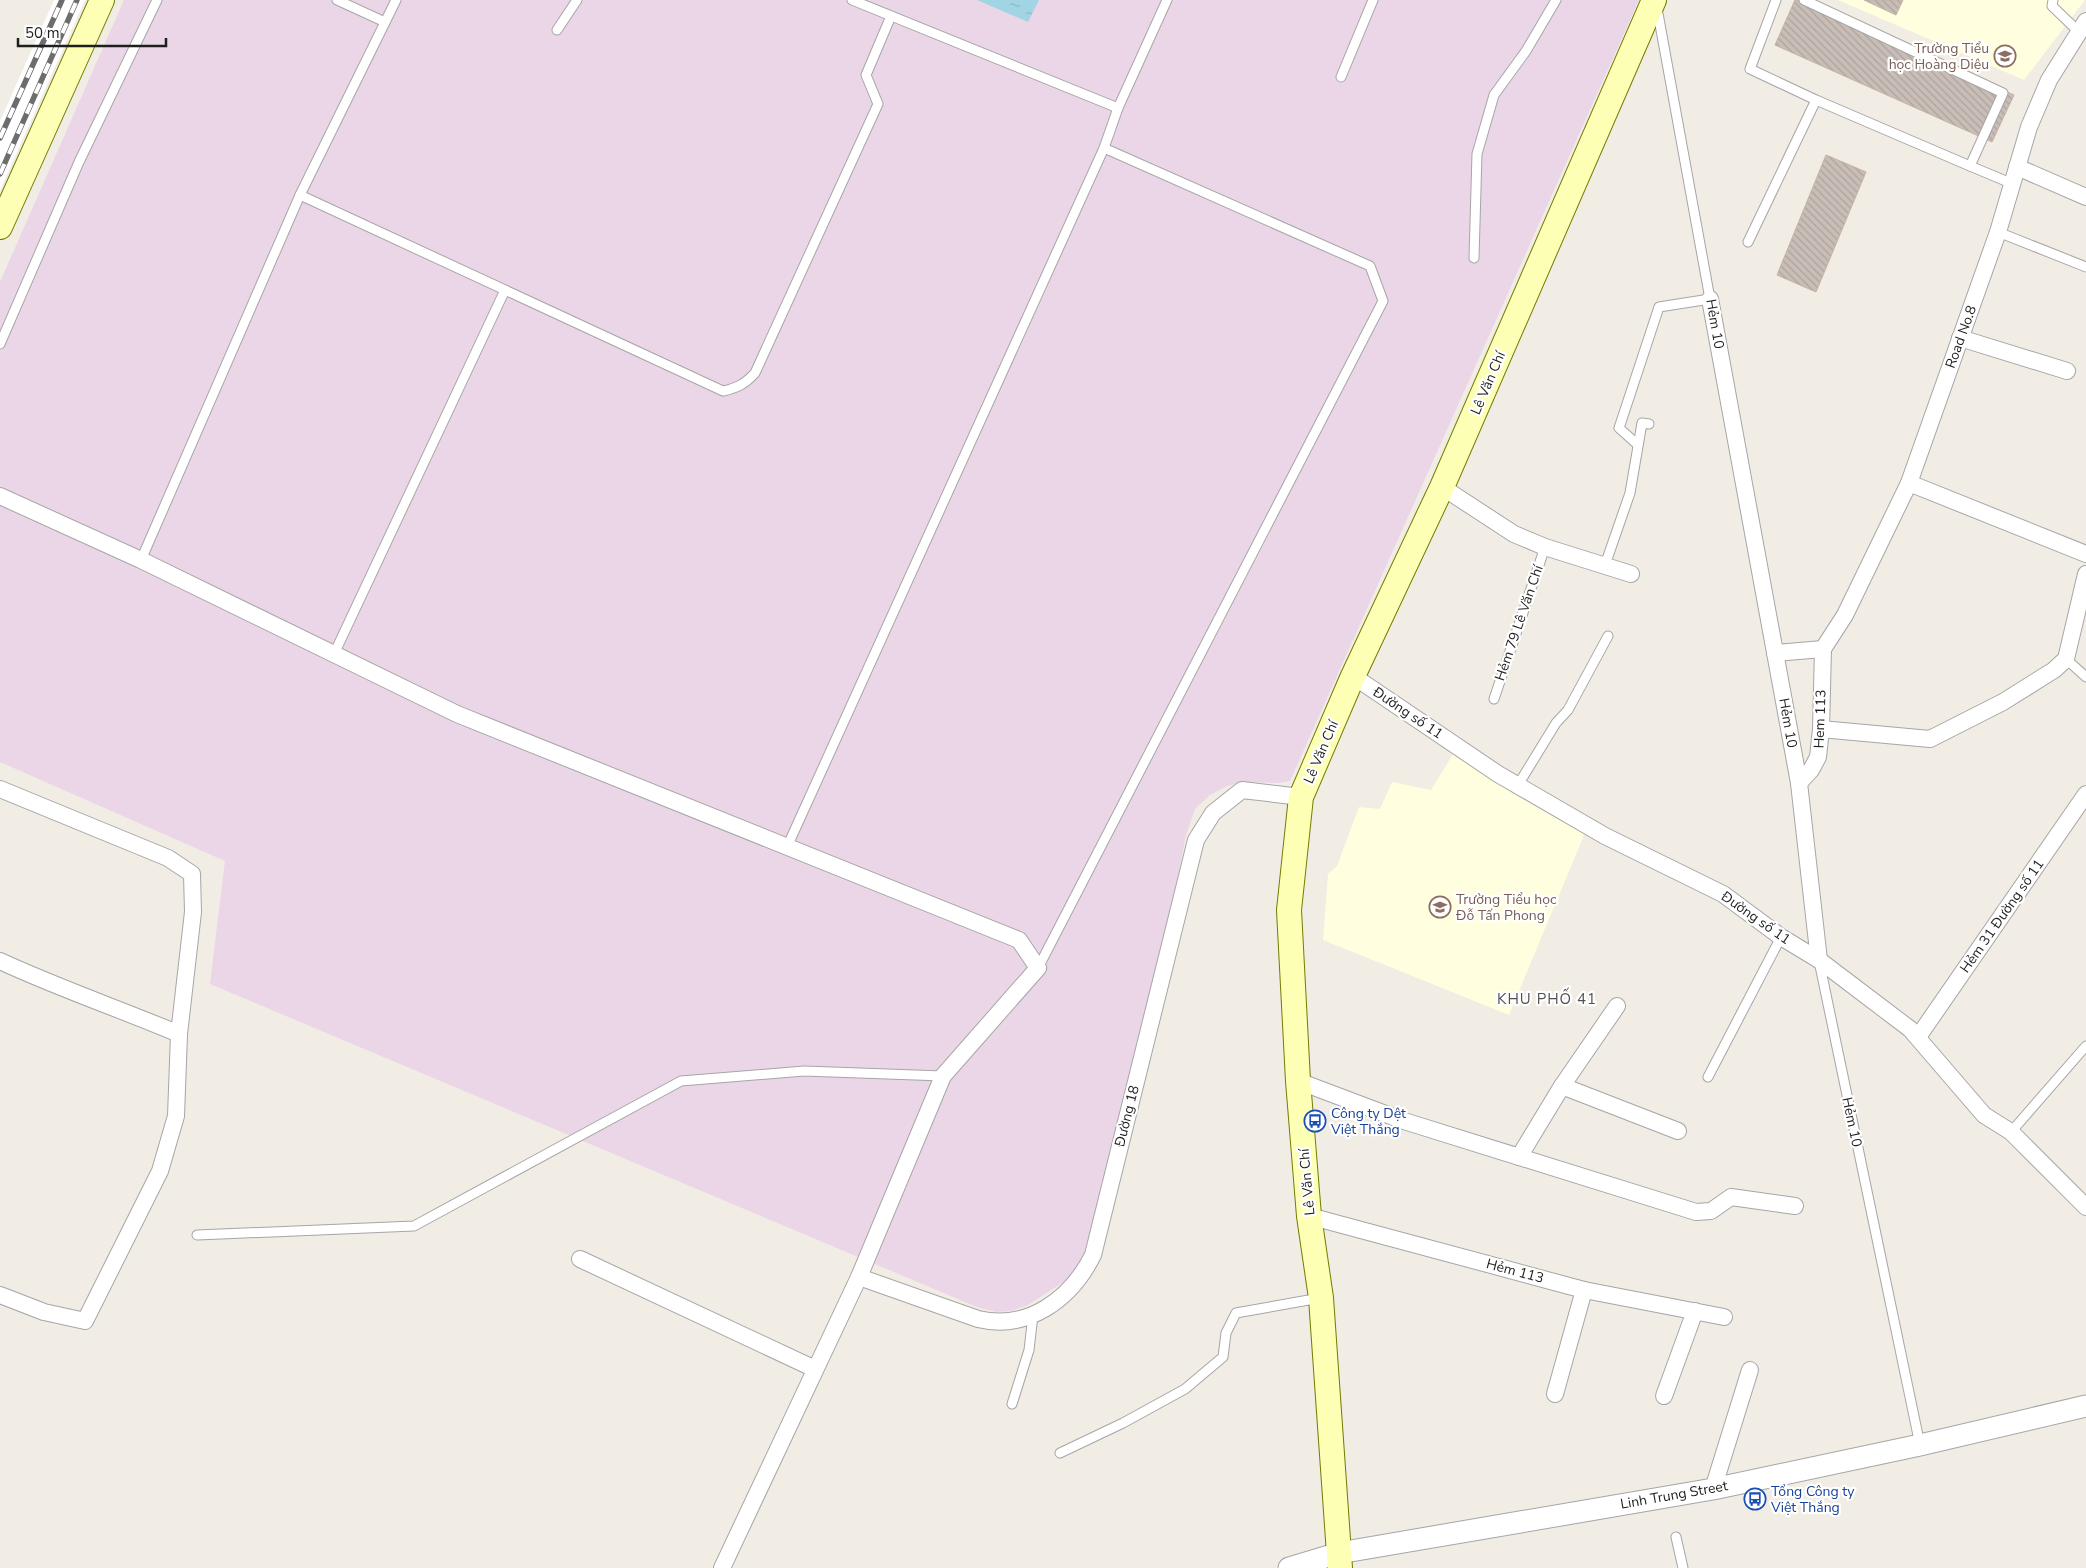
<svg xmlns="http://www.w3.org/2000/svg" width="2086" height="1568" font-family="'Nunito Sans',sans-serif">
	<defs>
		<pattern id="water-ripples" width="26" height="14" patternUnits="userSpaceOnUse" patternTransform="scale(1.25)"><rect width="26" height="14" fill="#a1d5e3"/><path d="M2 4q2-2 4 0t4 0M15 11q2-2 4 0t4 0" fill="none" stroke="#8ab6c2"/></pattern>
		<pattern id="building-back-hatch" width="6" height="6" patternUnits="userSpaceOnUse" patternTransform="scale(1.25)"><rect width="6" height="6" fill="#c9beb7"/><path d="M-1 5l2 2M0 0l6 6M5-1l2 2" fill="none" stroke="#aca39d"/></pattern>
	</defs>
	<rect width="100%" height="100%" fill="#f1ece4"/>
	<path fill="#ebd6e7" d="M124 0H1639L1290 781 1279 783 1244 782 1227 786 1210 795 1195 809 1186 835 1178 875 1088 1257 1068 1279 1028 1305 1011 1311 996 1312 977 1307 210 984 225 861 0 762V282Z"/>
	<g fill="#fffedf">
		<path d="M1838 0H2085L2024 80Z"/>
		<path d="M1455 751 1585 833 1509 1015 1323 940 1328 874 1337 866 1359 807 1380 809 1392 782 1431 790Z"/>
	</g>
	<path fill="url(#water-ripples)" d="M977 0H1039L1028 22Z"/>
	<path fill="#fff" d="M54 0H85L0 190V121Z"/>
	<g fill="url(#building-back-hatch)" stroke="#c4b2a5">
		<path d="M1795 0H1802L2014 95 1992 142 1775 45Z"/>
		<path d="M1864 0H1903L1896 15Z"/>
		<path d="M1826 155 1866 172 1816 292 1777 275Z"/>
	</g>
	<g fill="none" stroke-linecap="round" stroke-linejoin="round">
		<g stroke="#a6a6a6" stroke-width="11">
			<g id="service">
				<path d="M337 0 385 22"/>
				<path d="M852 0 1118 108"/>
				<path d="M1776 0 1750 69 1816 100 1970 166 2003 93 1804 0"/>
				<path d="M2053 0 2052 6 2078 31"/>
				<path d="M557 30 577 0"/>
				<path d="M1341 77 1373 0"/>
				<path d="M1970 166 2013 184"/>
				<path d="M300 195 723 391C737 388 745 384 755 373L878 104 866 75 891 16"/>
				<path d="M1998 232 2086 267"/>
				<path d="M1748 242 1816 100"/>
				<path d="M1474 258 1477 154 1494 95 1526 51 1556 0"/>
				<path d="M0 344 79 162 157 0"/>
				<path d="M1638 445 1619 428 1659 307 1710 299 1657 8"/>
				<path d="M141 560 300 195 396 0"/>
				<path d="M1605 565 1630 493 1642 423 1649 424"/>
				<path d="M334 654 505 290"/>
				<path d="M2066 659 2086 677"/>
				<path d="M1494 699 1545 547"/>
				<path d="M1518 785 1556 723 1568 710 1608 636"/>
				<path d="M787 847 1104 148"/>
				<path d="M1819 961 1920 1445"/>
				<path d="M1038 968 1383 301 1370 266 1104 148 1118 108 1167 0"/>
				<path d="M1708 1077 1781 937"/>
				<path d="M2011 1132 2086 1046"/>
				<path d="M197 1235 414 1226 681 1081 804 1071 943 1076"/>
				<path d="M1012 1404 1029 1350 1033 1315"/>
				<path d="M1060 1453 1123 1423 1185 1389 1223 1357 1226 1333 1236 1313 1320 1298"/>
				<path d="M1676 1537 1683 1568"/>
			</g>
		</g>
		<g stroke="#a6a6a6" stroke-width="18">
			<g id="minor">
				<path d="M2017 167 2086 197"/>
				<path d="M1710 299 1799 783 1819 960"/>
				<path d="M1960 338 2067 371"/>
				<path d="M1909 483 2086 554"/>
				<path d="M1442 487 1514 534 1545 547 1631 574"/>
				<path d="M0 496 141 560 457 714 1019 940 1038 968 943 1076 859 1277 722 1568"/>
				<path d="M1775 653 1823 649"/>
				<path d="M1353 676 1498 774 1605 836 1723 894 1781 937 1819 960 1910 1029 1984 1115 2011 1132 2086 1207"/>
				<path d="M1821 729 1930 739 2003 702 2054 670 2066 659 2086 574"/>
				<path d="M1799 783 1811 770 1818 757 1821 729 1823 649 1845 615 1909 483 1998 232 2029 127 2049 80 2086 21"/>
				<path d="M0 789 168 858 192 874 193 912 179 1034 176 1116 160 1171 85 1321 44 1312 0 1295"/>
				<path d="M0 961C58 988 120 1009 179 1034"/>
				<path d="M1918 1037 2086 794"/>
				<path d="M1298 1081 1404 1121 1696 1212 1711 1211 1731 1197 1795 1206"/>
				<path d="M1562 1086 1678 1131"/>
				<path d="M1519 1157 1562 1086 1617 1006"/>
				<path d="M1309 1216 1584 1290 1724 1317"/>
				<path d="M580 1259 815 1369"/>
				<path d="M859 1277 978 1319C1028 1331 1071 1299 1093 1255L1196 840 1213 813 1242 790 1301 797"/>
				<path d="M1555 1394 1584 1290"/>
				<path d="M1664 1396 1695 1311"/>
				<path d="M1713 1489 1750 1370"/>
			</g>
		</g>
		<g stroke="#a6a6a6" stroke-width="23">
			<path id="tertiary" d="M1289 1568 1339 1553 1713 1489 1920 1445 2086 1406"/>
		</g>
		<g stroke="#727c00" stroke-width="26">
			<g id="secondary">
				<path d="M0 227 102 0"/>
				<path d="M1340 1568 1321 1298 1309 1216 1298 1081 1289 910 1301 797 1353 676 1442 487 1654 0"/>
			</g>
		</g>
		<use href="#service" stroke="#fff" stroke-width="9"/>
		<use href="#minor" stroke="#fff" stroke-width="16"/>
		<use href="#tertiary" stroke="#fff" stroke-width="21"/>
		<use href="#secondary" stroke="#fdffb4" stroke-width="24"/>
		<g stroke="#6d6d6d" stroke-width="5.5">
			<g id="rail">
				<path d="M0 138 62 0"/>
				<path d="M0 174 77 0"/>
			</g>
		</g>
		<use href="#rail" stroke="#fff" stroke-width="4" stroke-dasharray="11" stroke-linecap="butt"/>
	</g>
	<defs>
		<g id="school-ring" transform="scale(1.125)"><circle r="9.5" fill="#fff" stroke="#8d6e63" stroke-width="1.5"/><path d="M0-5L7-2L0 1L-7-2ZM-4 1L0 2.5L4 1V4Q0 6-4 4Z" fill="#8d6e63"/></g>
		<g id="bus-ring" transform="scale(1.125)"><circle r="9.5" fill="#fff" stroke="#1a4fb4" stroke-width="1.5"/><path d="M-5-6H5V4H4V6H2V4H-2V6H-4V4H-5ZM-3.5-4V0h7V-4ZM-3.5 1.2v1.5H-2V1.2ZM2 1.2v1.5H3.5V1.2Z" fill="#1a4fb4"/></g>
	</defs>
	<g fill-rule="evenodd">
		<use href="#school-ring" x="2005" y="56"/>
		<use href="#school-ring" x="1440" y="907"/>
		<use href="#bus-ring" x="1315" y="1121"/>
		<use href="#bus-ring" x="1755" y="1499"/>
	</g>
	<g text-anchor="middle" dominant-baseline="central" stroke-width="4.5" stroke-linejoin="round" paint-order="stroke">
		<g font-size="14" fill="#785e54" stroke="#fff" text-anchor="end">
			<text x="1989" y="48">Trường Tiểu<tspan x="1989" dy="16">học Hoàng Diệu</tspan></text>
			<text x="1456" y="899" text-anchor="start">Trường Tiểu học<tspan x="1456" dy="16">Đỗ Tấn Phong</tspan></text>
		</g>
		<g font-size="14" fill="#1f1f1f" stroke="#fff">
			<text transform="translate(1715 324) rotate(80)">Hẻm 10</text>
			<text transform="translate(1961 337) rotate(-70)">Road No.8</text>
			<text transform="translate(1488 383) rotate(-67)">Lê Văn Chí</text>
			<text transform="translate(1519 623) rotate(-71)">Hẻm 79 Lê Văn Chí</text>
			<text transform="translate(1408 713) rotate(34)">Đường số 11</text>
			<text transform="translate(1820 719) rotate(-88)">Hem 113</text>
			<text transform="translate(1788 723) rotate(80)">Hẻm 10</text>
			<text transform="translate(1321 752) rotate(-67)">Lê Văn Chí</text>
			<text transform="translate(2002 916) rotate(-55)">Hẻm 31 Đường số 11</text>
			<text transform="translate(1756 918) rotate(35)">Đường số 11</text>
			<text transform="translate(1127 1116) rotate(-76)">Đường 18</text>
			<text transform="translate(1852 1122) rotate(78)">Hẻm 10</text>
			<text transform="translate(1307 1182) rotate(-95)">Lê Văn Chí</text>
			<text transform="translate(1515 1271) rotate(15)">Hẻm 113</text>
			<text transform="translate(1674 1495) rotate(-10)">Linh Trung Street</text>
		</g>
		<g font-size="14" fill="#164399" stroke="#fff" text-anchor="start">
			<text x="1331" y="1113">Công ty Dệt<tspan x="1331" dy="16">Việt Thắng</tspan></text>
			<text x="1771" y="1491">Tổng Công ty<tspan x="1771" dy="16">Việt Thắng</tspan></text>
		</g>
		<g font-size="15" letter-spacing="1" fill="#525252" stroke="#fff">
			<text x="1547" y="999">KHU PHỐ 41</text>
		</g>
	</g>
	<path d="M18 38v8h148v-8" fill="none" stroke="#1f1f1f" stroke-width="2.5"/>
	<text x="25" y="38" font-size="15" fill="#1f1f1f" stroke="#ffffff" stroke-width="4" paint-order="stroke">50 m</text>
</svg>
